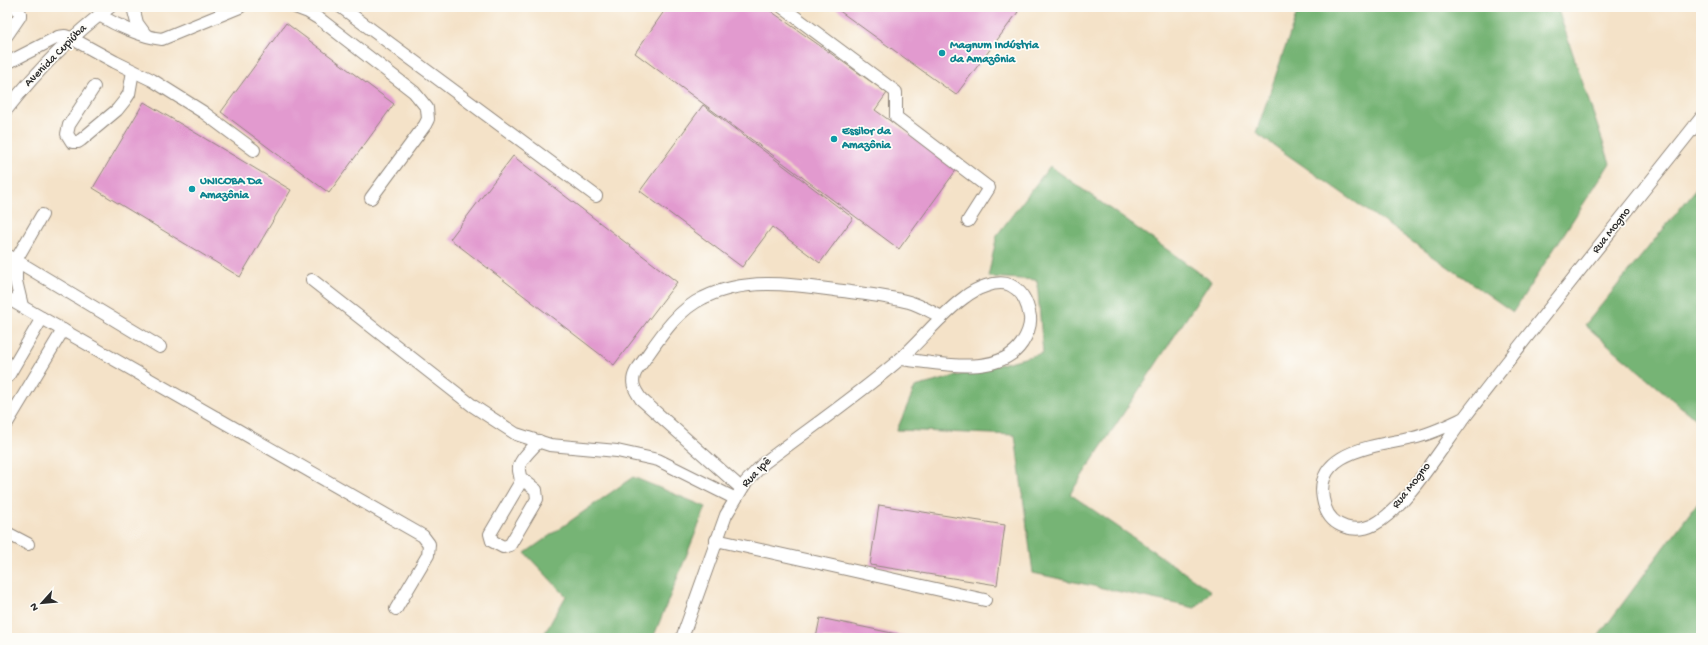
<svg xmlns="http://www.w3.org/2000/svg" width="1708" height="645" font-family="'Gochi Hand',sans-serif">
	<rect width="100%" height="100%" fill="#fdfcf7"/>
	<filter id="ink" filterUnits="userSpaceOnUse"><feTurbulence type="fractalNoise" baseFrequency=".025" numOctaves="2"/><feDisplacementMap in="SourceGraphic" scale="8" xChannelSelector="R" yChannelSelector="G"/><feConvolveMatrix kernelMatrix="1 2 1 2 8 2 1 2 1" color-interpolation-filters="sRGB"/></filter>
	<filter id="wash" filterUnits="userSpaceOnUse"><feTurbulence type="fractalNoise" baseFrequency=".012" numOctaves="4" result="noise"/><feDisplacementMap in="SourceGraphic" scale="16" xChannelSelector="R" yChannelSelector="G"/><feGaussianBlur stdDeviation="0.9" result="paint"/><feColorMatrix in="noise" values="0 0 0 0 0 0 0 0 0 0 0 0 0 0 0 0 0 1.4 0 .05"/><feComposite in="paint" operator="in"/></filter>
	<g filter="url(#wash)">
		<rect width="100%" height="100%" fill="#f4e2c8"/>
		<g fill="#76b474" stroke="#507050">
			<path d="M1299 7H1557L1610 163 1513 312 1256 133Z"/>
			<path d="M1050 166 1211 281 1070 494 1211 591 1195 608 1033 573 1015 435 897 430 915 387 1043 353 1037 280 988 277 997 235Z"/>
			<path d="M1701 183V424L1585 325Z"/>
			<path d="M633 477 706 507 653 638H542L566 596 525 553Z"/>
			<path d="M1701 498V638H1597Z"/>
		</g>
		<g id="blocks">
			<g fill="#e29acf">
				<path d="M667 7H765L887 93 875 110 957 169 899 249 635 53Z"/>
				<path d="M834 7H1012L1018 12 956 95Z"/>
				<path d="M286 23 394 104 329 193 221 112Z"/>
				<path d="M144 102 291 190 240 277 93 188Z"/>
				<path d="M703 105 853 218 820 263 772 227 742 267 640 191Z"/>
				<path d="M513 156 677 282 614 365 450 239Z"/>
				<path d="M879 505 1005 525 997 585 870 565Z"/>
				<path d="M820 618 911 637V638H816Z"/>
			</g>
		</g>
	</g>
	<g filter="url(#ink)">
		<use href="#blocks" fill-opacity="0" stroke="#90867a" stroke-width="1"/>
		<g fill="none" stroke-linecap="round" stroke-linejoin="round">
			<g stroke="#90867a" stroke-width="14">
				<g id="minor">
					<path d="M133 7 137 23 145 34"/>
					<path d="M295 7 308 12 321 20 414 92 427 108 428 119 425 125 371 198"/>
					<path d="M341 7 596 196"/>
					<path d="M782 7 896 92V117L989 188 968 221"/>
					<path d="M99 15C116 25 142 37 162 39L240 7"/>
					<path d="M7 35 20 16V13L16 7"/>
					<path d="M7 63 58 37 65 36 71 38 115 62 152 80 203 112 254 150"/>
					<path d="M94 87 69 125 67 134 72 142H78L81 140 117 110 125 100 129 94 133 71"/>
					<path d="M7 109C37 71 71 36 110 7"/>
					<path d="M7 255 160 347"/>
					<path d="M312 280 473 406 516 434 550 445 617 451 658 460 734 498"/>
					<path d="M7 298 423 536 429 544 428 555 396 609"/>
					<path d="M22 306 16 281V260L42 215"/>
					<path d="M7 378 42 318"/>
					<path d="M1464 418C1447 426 1431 434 1413 438 1378 446 1307 450 1325 507 1332 528 1356 534 1375 524 1405 508 1442 447 1464 418 1541 317 1622 218 1701 118"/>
					<path d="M7 423 63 330"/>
					<path d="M521 478 536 490 537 499 510 545 503 547 492 541 490 534 520 483C522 477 518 473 519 467 521 458 533 448 539 441"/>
					<path d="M741 488 641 399C634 389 630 382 636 371 655 346 673 312 703 298 747 276 796 285 843 291 865 294 887 296 909 302 920 305 931 312 942 317"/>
					<path d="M7 533 28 544"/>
					<path d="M716 540 985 600"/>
					<path d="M682 638 726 515 746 482 764 463C809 429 857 396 899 360 922 340 940 315 965 297 975 289 997 279 1010 285 1023 291 1028 304 1030 317 1031 326 1027 335 1022 343 998 379 936 362 900 359"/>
				</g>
			</g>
			<use href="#minor" stroke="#fff" stroke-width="12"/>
		</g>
	</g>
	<g fill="#0f9aa8" stroke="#fdfcf7" stroke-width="1.5">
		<circle cx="942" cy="53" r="4"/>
		<circle cx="834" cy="139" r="4"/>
		<circle cx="192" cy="189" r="4"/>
	</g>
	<g text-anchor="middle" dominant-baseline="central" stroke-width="3.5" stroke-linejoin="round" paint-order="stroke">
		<g font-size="12" font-weight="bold" fill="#0d838f" stroke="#fdfcf7" text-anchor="start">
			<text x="950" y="46">Magnum Indústria<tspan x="950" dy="14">da Amazônia</tspan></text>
			<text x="842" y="132">Essilor da<tspan x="842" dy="14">Amazônia</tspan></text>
			<text x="200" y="182">UNICOBA Da<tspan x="200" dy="14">Amazônia</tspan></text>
		</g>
		<g font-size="12" fill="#2b2b2b" stroke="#fdfcf7">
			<text transform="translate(56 56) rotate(-45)">Avenida Cupiúba</text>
			<text transform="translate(1612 231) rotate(-52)">Rua Mogno</text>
			<text transform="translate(757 473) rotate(-46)">Rua Ipê</text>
			<text transform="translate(1412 486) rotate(-52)">Rua Mogno</text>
		</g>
	</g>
	<rect width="1708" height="645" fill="none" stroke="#fdfcf7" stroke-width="24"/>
	<g transform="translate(42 603) rotate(243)" stroke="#fdfcf7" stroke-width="3" paint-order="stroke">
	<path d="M0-3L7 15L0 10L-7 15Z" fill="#2b2b2b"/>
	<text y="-6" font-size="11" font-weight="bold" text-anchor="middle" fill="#2b2b2b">N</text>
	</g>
</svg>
